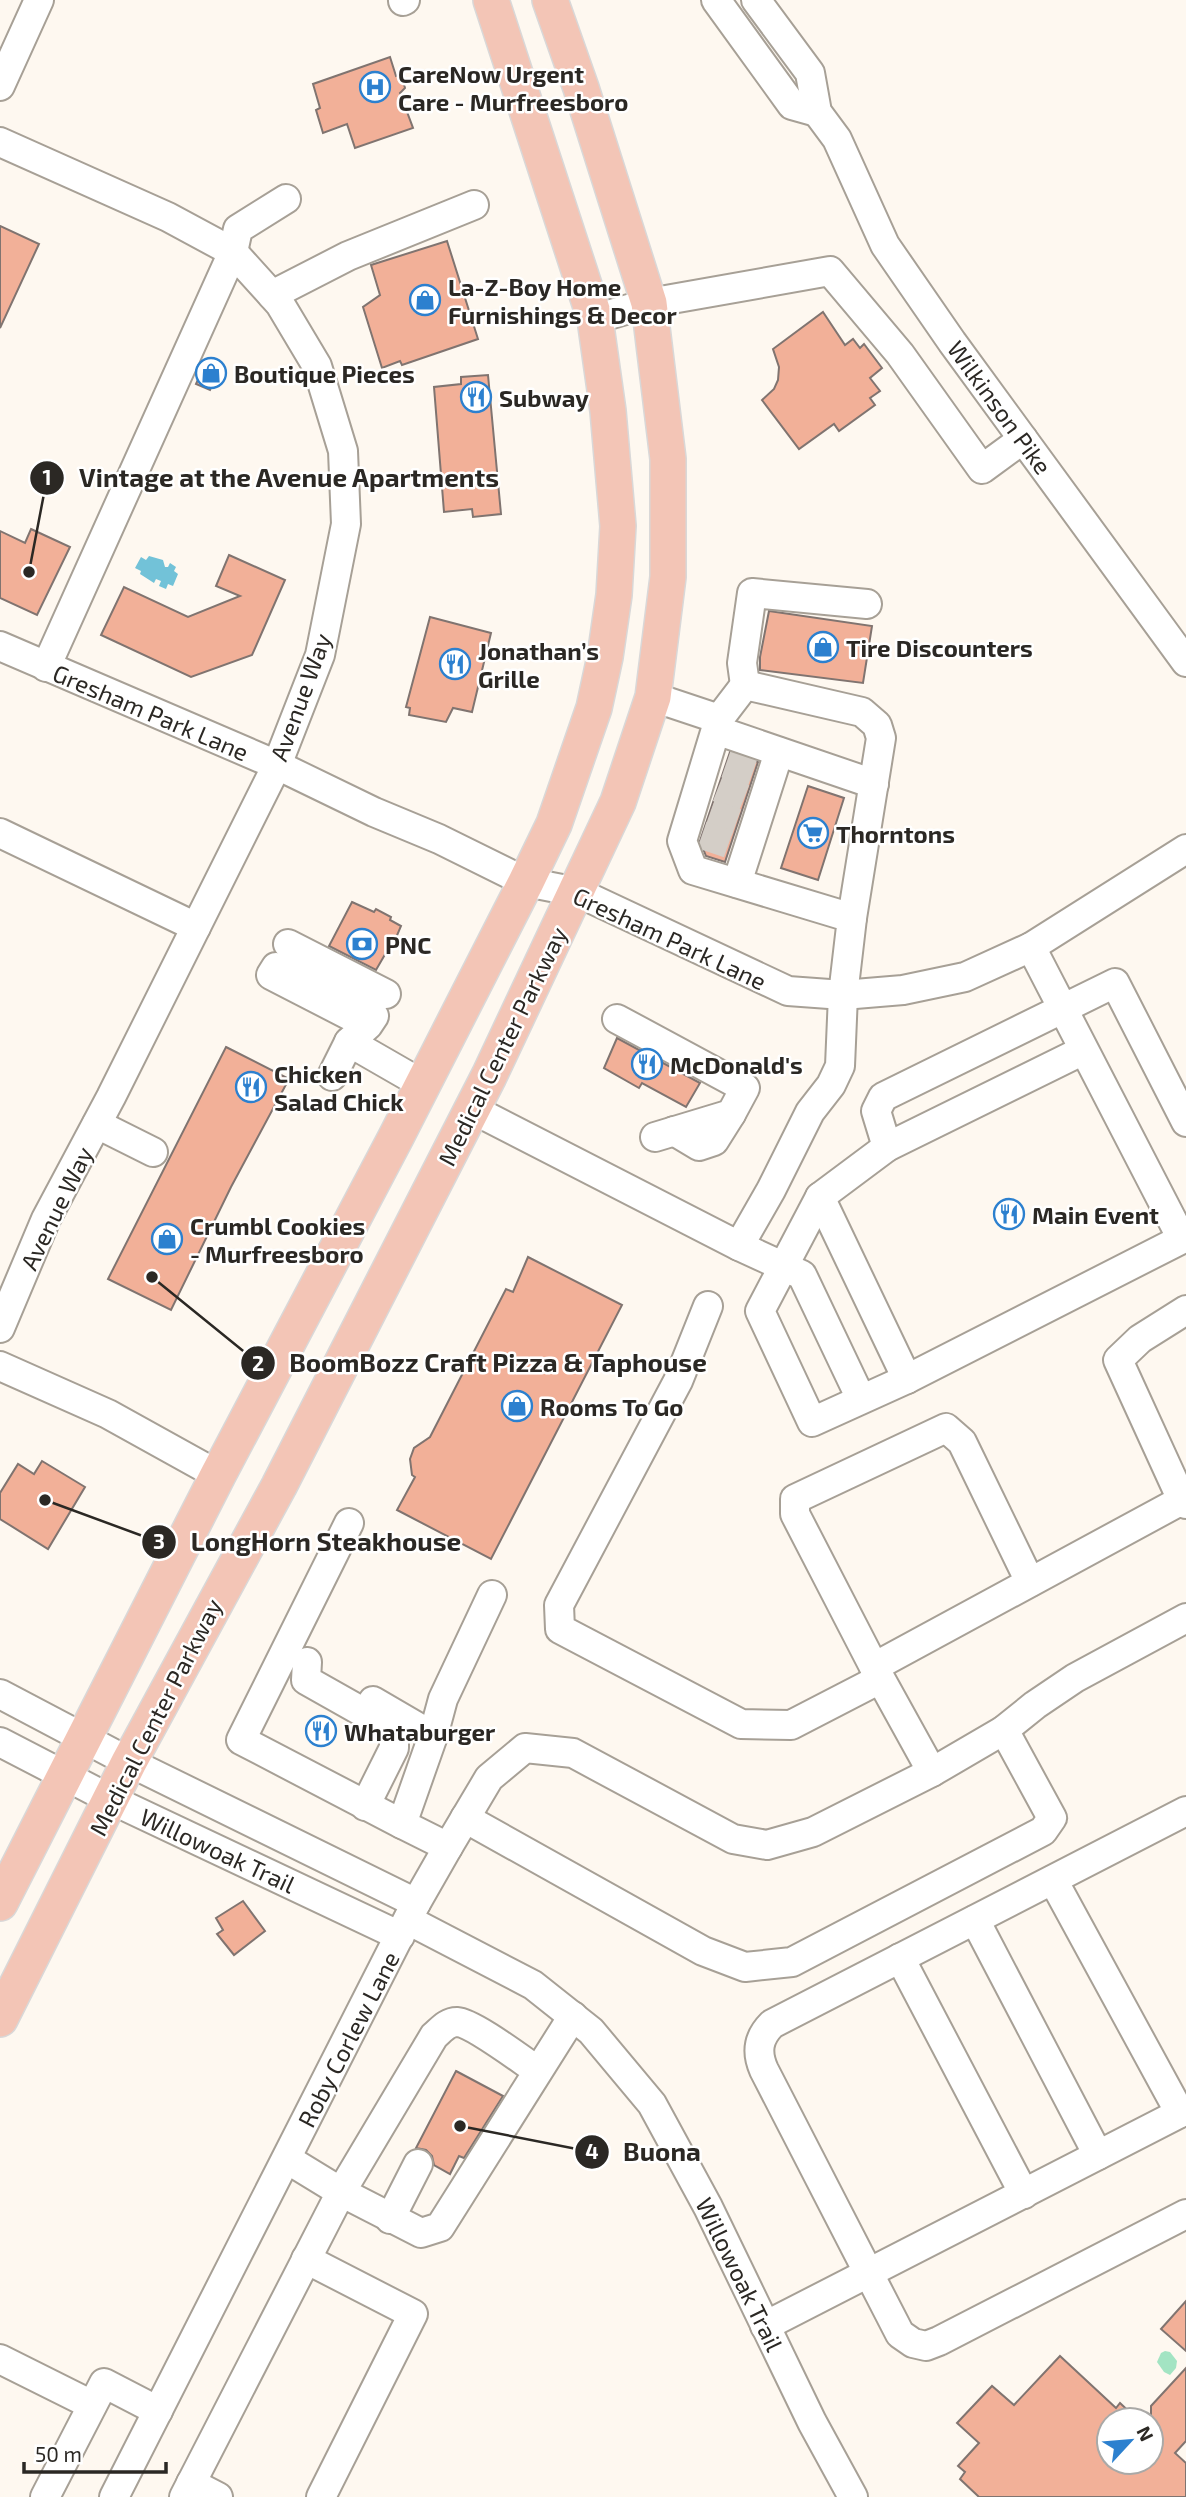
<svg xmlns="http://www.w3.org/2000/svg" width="1186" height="2497" font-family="'Exo 2',sans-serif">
	<rect width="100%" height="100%" fill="#fef8f0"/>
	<path fill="#a3e4c3" d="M1165 2351 1170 2352 1177 2361 1176 2368 1170 2375 1164 2372 1157 2362 1161 2353Z"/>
	<path fill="#72c2d8" d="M149 556 163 560 165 567H168L170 563 176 567 174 571 178 574 173 586 168 584 166 589 159 586 161 581 156 579 154 583 140 574 141 571 135 568 141 557 146 560Z"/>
	<g fill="#f2b098" stroke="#807470" stroke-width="2">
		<path d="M390 57 396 76 401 74 405 88 400 93 413 128 355 148 347 124 323 133 316 110 320 108 313 84Z"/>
		<path d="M0 226 39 244 0 328Z"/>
		<path d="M447 241 478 339 402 365 400 361 382 368 363 307 380 295 371 265Z"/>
		<path d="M823 312 845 345 853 339 860 348 864 344 882 368 870 378 880 391 870 398 875 405 839 431 834 424 799 449 762 400 774 389 778 380 779 367 773 349Z"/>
		<path d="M204 366 217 372 210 390 196 384Z"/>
		<path d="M488 375 501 514 473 517 472 509 444 512 434 387 461 384V377Z"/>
		<path d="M31 529 70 547 37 615 0 598V531L25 543Z"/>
		<path d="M229 555 285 580 252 655 191 677 101 635 124 587 188 617 240 596 216 586Z"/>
		<path d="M769 611 872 626 863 683 760 670V657Z"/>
		<path d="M430 617 491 633 472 712 453 708 446 722 409 715 410 708 406 707Z"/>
		<path d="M730 752 758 762 725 862 706 856 700 841Z"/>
		<path d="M808 786 844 798 818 880 781 868Z"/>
		<path d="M352 902 374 912 376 909 391 917 390 920 401 926 390 952 387 951 376 970 329 946Z"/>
		<path d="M617 1038 700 1083 686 1107 642 1083 639 1088 604 1068Z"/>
		<path d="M226 1047 289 1079 231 1187 171 1310 108 1279Z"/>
		<path d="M528 1257 622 1305 491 1559 397 1510 415 1477 412 1475 410 1459 414 1448 430 1437 506 1289 513 1292Z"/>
		<path d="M42 1461 85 1487 48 1549 0 1519V1493L18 1464 34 1474Z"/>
		<path d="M243 1901 265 1931 234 1955 217 1934 223 1930 216 1918Z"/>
		<path d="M456 2071 503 2096 464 2158 459 2156 450 2174 434 2165 432 2156 426 2150 416 2148Z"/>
		<path d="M1186 2301V2351L1161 2329Z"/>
		<path d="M1060 2356 1116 2408 1120 2403 1138 2420H1109V2462H1151V2406L1186 2368V2441L1175 2453 1186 2463V2497H979L960 2479 965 2472 958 2466 979 2443 957 2423 992 2386 1014 2405Z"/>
	</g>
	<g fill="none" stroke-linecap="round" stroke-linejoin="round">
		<g stroke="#d4cec7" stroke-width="28" stroke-dasharray="28 14" stroke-linecap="butt">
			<path d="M726 764 755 774"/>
			<path d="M718 788 746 799"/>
			<path d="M710 813 738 823"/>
			<path d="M702 835 731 845"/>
		</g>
		<g stroke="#a7a096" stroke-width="32">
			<g id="minor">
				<path d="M716 0 792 105 817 112"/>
				<path d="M756 0 810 73 817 112 837 139 885 245 952 342 1186 662"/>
				<path d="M403 1 405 0"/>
				<path d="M0 86 39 0"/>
				<path d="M0 142 168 217 233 252 280 304 317 366 343 451 346 524 320 655 277 765 111 1097 46 1219 0 1328"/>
				<path d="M272 295 348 256 474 205"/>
				<path d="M595 319 649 303 830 271 900 354 982 469 1023 439"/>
				<path d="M0 646 277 765 374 812 439 839 526 882 577 892 788 991 843 995 903 990 965 977 1031 947 1186 849"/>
				<path d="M46 667 233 252 238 229 286 199"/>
				<path d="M745 685 742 663 752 593 867 604"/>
				<path d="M719 719 745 685 862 712 877 725 881 738 852 918"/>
				<path d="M716 730 874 784"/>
				<path d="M0 833 196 927"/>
				<path d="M737 883 779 752"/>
				<path d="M288 944 386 994"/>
				<path d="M1031 947 1182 1239 907 1379 812 1422 760 1311 820 1197 887 1147 1084 1050"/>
				<path d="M617 1019 745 1088 731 1114 655 1137"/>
				<path d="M368 1025 271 975 276 967 374 1016 368 1025 349 1042 422 1084"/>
				<path d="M332 1076 349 1042"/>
				<path d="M472 1109 739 1246 771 1190 810 1112 831 1085 840 1066 843 995 852 918 693 870 682 841 719 719 653 697"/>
				<path d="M97 1124 153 1152"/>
				<path d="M674 1131 699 1146 714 1141 731 1114"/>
				<path d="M887 1147 876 1111 883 1097 1115 983 1186 1122"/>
				<path d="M820 1197 907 1379"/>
				<path d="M739 1246 802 1275 861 1399"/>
				<path d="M708 1306 678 1381 559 1605 560 1629 741 1724 791 1725 880 1679"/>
				<path d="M0 1366 108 1414 218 1475"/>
				<path d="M1182 1500 1118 1360 1140 1339 1186 1310"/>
				<path d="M349 1523 241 1740 402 1824"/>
				<path d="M307 1662 306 1680 384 1724 394 1736V1748L365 1806"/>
				<path d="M874 1667 795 1514V1499L946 1428 962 1442 1030 1582"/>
				<path d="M0 1694 129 1762 416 1903"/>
				<path d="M373 1701 433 1736"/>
				<path d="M0 1742 112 1800 400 1936"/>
				<path d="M932 1772 874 1667 1182 1500 1186 1504"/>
				<path d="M1186 1811 772 2024C758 2038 756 2052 764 2070L900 2334 913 2343 926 2346 939 2341 1186 2214"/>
				<path d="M465 1818 703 1951 745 1967 792 1962 1043 1831 1052 1818 1004 1730"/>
				<path d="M448 1847 489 1778 525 1748 573 1753 733 1839 767 1845 813 1832 932 1772 1004 1730 1035 1705 1075 1678 1186 1618"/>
				<path d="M1053 1880 1180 2113"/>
				<path d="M408 1920 533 1985 591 2031 652 2104 708 2207 812 2422 853 2497"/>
				<path d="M975 1920 1098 2155"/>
				<path d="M900 1958 1024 2194"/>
				<path d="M538 2071C523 2061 473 2023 457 2022 447 2022 441 2030 434 2036L341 2192 421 2233 440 2227 573 2016"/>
				<path d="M390 2219 418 2164"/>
				<path d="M306 2259 413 2314 321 2497"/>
				<path d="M765 2326 1186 2110"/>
				<path d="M0 2359 92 2405"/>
				<path d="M191 2483 218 2497"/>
				<path d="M45 2497 104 2383 158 2411"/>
				<path d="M114 2497 416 1903 448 1847 402 1824 433 1736 443 1699 492 1595"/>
				<path d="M184 2497 341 2192 287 2159"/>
			</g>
		</g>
		<g stroke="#d9d8d8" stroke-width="38">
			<g id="major">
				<path d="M0 1903 218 1475 396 1137 526 882 554 824 594 708 605 657 614 595 618 526 608 411 595 319 491 0"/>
				<path d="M0 2019 129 1762 279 1486 489 1076 618 802 653 697 668 577V459L649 303 581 88 550 0"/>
			</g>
		</g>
		<use href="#minor" stroke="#fff" stroke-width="28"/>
		<use href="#major" stroke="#f3c5b6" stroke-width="35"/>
	</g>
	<defs>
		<g id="hospital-ring" transform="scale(1.575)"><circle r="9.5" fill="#fff" stroke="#2c80cf" stroke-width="1.5"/><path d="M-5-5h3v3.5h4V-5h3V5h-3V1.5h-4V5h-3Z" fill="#2c80cf"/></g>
		<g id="shop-ring" transform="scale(1.575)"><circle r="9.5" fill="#fff" stroke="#2c80cf" stroke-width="1.5"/><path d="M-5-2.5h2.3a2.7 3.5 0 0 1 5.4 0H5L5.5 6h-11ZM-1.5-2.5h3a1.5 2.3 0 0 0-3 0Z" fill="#2c80cf"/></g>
		<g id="restaurant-ring" transform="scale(1.575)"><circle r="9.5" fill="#fff" stroke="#2c80cf" stroke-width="1.5"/><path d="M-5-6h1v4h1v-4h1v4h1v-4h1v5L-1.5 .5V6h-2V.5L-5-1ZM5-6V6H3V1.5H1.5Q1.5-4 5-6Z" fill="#2c80cf"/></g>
		<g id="supermarket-ring" transform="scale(1.575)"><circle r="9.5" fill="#fff" stroke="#2c80cf" stroke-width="1.5"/><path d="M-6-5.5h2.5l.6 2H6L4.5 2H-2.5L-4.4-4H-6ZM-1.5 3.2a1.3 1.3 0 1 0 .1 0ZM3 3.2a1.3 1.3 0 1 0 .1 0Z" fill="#2c80cf"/></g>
		<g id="bank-ring" transform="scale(1.575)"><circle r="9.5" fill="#fff" stroke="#2c80cf" stroke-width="1.5"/><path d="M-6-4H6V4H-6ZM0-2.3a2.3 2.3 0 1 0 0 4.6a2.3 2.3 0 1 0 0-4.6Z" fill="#2c80cf"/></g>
	</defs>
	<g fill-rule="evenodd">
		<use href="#hospital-ring" x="375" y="87"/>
		<use href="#shop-ring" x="425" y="300"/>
		<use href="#shop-ring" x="211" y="373"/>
		<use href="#restaurant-ring" x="476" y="397"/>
		<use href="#shop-ring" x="823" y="647"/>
		<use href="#restaurant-ring" x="455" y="664"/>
		<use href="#supermarket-ring" x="813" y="833"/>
		<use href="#bank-ring" x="362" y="944"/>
		<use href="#restaurant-ring" x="647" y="1064"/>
		<use href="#restaurant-ring" x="251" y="1087"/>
		<use href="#restaurant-ring" x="1009" y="1214"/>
		<use href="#shop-ring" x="167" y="1239"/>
		<use href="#shop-ring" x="517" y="1406"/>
		<use href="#restaurant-ring" x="321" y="1731"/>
	</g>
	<g text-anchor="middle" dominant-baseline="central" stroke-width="5" stroke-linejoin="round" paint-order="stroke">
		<g font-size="24" font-weight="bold" fill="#2b2824" stroke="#fff" text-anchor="start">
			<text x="398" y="73">CareNow Urgent<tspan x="398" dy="28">Care - Murfreesboro</tspan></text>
			<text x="448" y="286">La-Z-Boy Home<tspan x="448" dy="28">Furnishings &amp; Decor</tspan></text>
			<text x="234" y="373">Boutique Pieces</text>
			<text x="499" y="397">Subway</text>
			<text x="846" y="647">Tire Discounters</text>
			<text x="478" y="650">Jonathan’s<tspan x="478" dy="28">Grille</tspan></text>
			<text x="836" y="833">Thorntons</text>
			<text x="385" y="944">PNC</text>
			<text x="670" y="1064">McDonald's</text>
			<text x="274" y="1073">Chicken<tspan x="274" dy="28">Salad Chick</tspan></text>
			<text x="1032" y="1214">Main Event</text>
			<text x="190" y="1225">Crumbl Cookies<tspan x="190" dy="28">- Murfreesboro</tspan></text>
			<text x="540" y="1406">Rooms To Go</text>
			<text x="344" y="1731">Whataburger</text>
		</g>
		<g font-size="24" fill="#2b2824" stroke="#fff">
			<text transform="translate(1000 407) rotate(54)">Wilkinson Pike</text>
			<text transform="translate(300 697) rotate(-70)">Avenue Way</text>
			<text transform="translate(151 712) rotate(23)">Gresham Park Lane</text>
			<text transform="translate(670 938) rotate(25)">Gresham Park Lane</text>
			<text transform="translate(502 1046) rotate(-64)">Medical Center Parkway</text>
			<text transform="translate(56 1208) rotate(-64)">Avenue Way</text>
			<text transform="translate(155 1717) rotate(-63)">Medical Center Parkway</text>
			<text transform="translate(218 1850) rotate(25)">Willowoak Trail</text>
			<text transform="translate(348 2039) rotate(-63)">Roby Corlew Lane</text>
			<text transform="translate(740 2274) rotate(64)">Willowoak Trail</text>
		</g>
	</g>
	<path fill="none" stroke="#2b2824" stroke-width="2.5" d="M29 572L47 478M152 1277L258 1363M45 1500L159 1542M460 2126L592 2152"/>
	<g fill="#2b2824" stroke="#fff" stroke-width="2.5">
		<circle cx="29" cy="572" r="7"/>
		<circle cx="152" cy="1277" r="7"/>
		<circle cx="45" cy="1500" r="7"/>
		<circle cx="460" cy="2126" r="7"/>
		<circle cx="47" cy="478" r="18"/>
		<circle cx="258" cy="1363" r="18"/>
		<circle cx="159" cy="1542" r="18"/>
		<circle cx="592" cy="2152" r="18"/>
	</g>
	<g font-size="21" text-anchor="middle" font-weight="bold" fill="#fff">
		<text x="47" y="485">1</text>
		<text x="258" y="1371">2</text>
		<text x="159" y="1549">3</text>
		<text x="592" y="2159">4</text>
	</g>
	<g font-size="26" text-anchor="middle" font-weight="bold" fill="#2b2824" stroke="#fff" stroke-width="5" stroke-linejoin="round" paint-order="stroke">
		<text x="289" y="487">Vintage at the Avenue Apartments</text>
		<text x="498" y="1372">BoomBozz Craft Pizza &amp; Taphouse</text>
		<text x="326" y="1551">LongHorn Steakhouse</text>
		<text x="662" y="2161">Buona</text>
	</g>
	<g transform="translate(1130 2441) rotate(64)"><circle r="33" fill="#ffffff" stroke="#aaa9a7" stroke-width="2"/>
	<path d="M0-5L12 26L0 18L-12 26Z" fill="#2c80cf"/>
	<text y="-10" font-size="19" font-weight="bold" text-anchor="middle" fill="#2b2824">N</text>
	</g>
	<path d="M24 2462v10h142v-10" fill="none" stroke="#2b2824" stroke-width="3.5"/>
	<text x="35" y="2462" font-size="21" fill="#2b2824" stroke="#ffffff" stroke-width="5" paint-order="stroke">50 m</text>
</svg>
